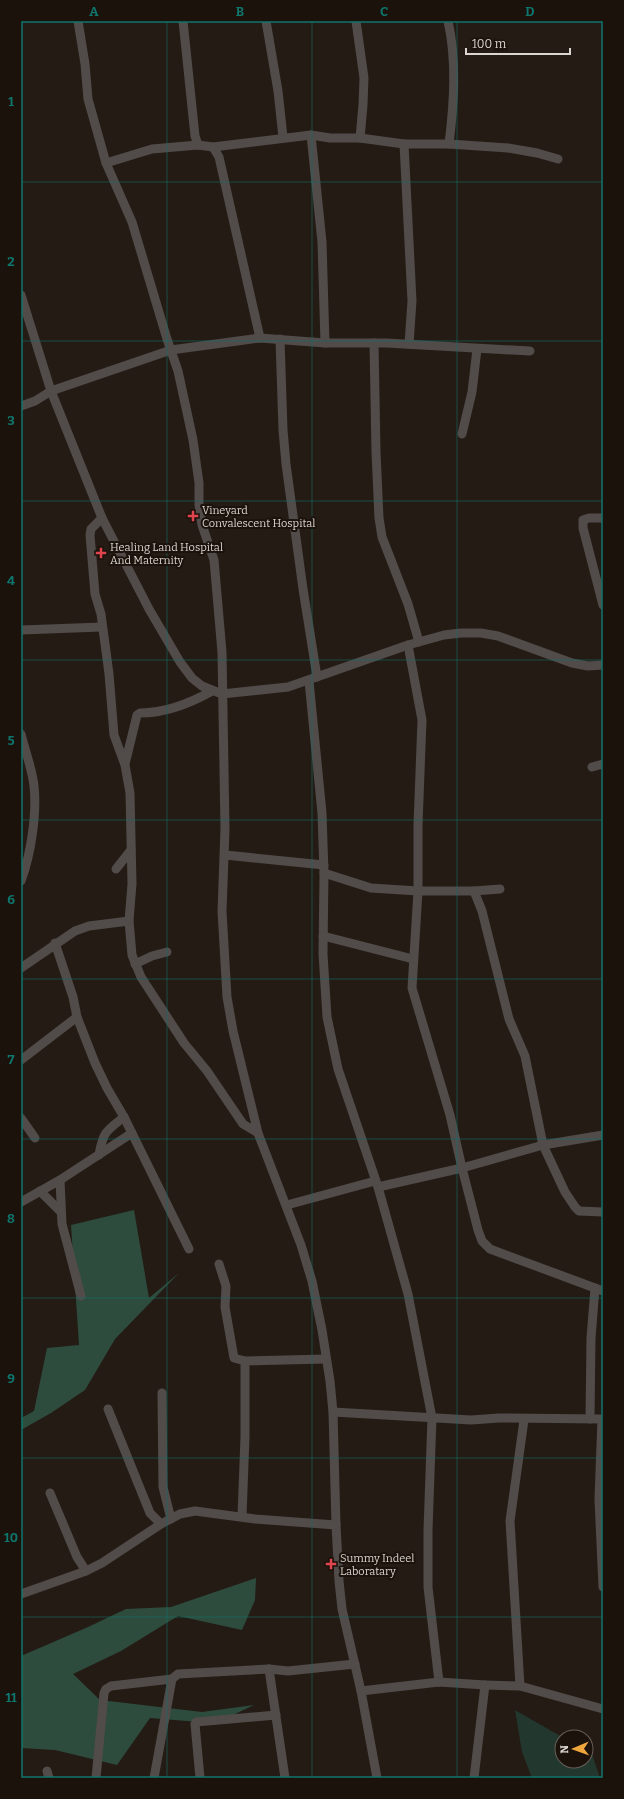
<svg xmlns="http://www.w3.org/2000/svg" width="624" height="1799" font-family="Bitter,serif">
	<rect width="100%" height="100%" fill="#241b14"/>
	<path fill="#22372d" d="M515 1710 562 1737V1761H586V1751L592 1754 600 1778H532L522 1752Z"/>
	<g fill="#2d4c3d">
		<path d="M134 1210 149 1298 179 1273 115 1339 85 1390 51 1413 21 1430V1418L34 1411 47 1348 79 1345 71 1225Z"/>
		<path d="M256 1578 255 1600 242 1630 178 1616 121 1651 73 1674 100 1700 202 1712 254 1705 231 1716 199 1722 150 1718 117 1765 55 1750 21 1748V1656L88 1627 126 1609 171 1607Z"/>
	</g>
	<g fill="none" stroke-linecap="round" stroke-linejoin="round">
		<g stroke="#514b49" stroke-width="9">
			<path d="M78 21 85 64 88 99 106 163 132 222 167 339 178 371 193 440 199 483V505L202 525 214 560 222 652 225 829 222 911 227 997 233 1031 258 1133 301 1245 312 1281 322 1330 330 1381 333 1412 336 1525 339 1581 342 1609 361 1691 377 1778"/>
			<path d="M183 21 195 136 198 145"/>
			<path d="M266 21 278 91 283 137"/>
			<path d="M356 21 364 78 363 105 360 138"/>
			<path d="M448 21C457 61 454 103 449 144"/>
			<path d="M311 135 322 242 325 343"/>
			<path d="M404 144 412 301 409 344"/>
			<path d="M213 147 219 157 260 338"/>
			<path d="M106 163 152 149 198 145 213 147 311 135 330 138H360L404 144H449L508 148 537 153 558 159"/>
			<path d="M21 295 51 391 102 518 149 609 180 662 192 678 202 686 222 694 288 687 408 645 444 635 461 633H481L498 636 572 663 588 666 603 665"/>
			<path d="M280 339 283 430 286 464 303 589 317 677"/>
			<path d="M374 343 376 452 379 518 382 537 408 604 419 642"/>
			<path d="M21 406 35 401 51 391 171 350 260 338 325 343H386L530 351"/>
			<path d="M462 434 472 392 477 349"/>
			<path d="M102 518 91 529 90 535 95 594 101 614 109 674 114 735 125 765 130 793 132 884 129 921 132 955 141 977 184 1043 207 1071 243 1124 258 1133"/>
			<path d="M603 518H589L583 520V528L603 605"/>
			<path d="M21 630 102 627"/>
			<path d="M408 645 422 720 418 825V891L412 988 450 1115 462 1168 478 1230 482 1241 490 1249 603 1291"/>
			<path d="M309 681 322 813 324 873 323 954 327 1017 338 1069 378 1187 408 1294 432 1418 428 1530V1587L439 1682"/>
			<path d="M21 734C25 751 32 768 34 786 37 814 31 854 21 881"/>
			<path d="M125 764 137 715 140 713C166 713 189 704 212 691"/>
			<path d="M592 767 603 764"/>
			<path d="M225 855 324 865"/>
			<path d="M116 869 131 850"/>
			<path d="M324 873 371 888 418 891H474L500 889"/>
			<path d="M474 891 482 911 509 1019 525 1056 543 1145 565 1192 575 1207 579 1211 603 1212"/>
			<path d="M323 936 413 959"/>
			<path d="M55 943 73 997 77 1017 95 1063 107 1088 124 1117 189 1249"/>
			<path d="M135 964 152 956 167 952"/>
			<path d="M21 968 75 931 89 926 129 921"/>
			<path d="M21 1060 77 1017"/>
			<path d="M21 1118 35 1138"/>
			<path d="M99 1155C103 1132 106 1131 124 1117"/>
			<path d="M60 1180 62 1224 81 1296"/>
			<path d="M378 1187 462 1168 543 1145 603 1135"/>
			<path d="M40 1191 60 1211"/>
			<path d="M21 1202 60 1180 132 1133"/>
			<path d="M287 1205 375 1181"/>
			<path d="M219 1264 226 1286 225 1307 234 1358 245 1361"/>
			<path d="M162 1393 163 1487 171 1519"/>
			<path d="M108 1409 150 1513 161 1524"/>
			<path d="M333 1412 471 1420 499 1418 602 1419 599 1499 603 1587"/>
			<path d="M590 1419 591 1338 595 1288"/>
			<path d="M50 1493 77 1557 86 1571"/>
			<path d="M242 1516 245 1437V1361L326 1359"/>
			<path d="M21 1594 86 1571 102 1563 161 1524 180 1514 195 1511 255 1519 336 1525"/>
			<path d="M269 1669 285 1778"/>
			<path d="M485 1685 520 1686 603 1709"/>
			<path d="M520 1686 510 1521 524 1420"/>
			<path d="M361 1691 439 1682 485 1685 474 1778"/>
			<path d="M47 1771 49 1778"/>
			<path d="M96 1778 104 1693 106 1689 111 1686 172 1679"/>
			<path d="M154 1778 172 1679 178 1674 269 1669 288 1671 355 1664"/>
			<path d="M200 1778 195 1724 196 1722 276 1715"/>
		</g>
	</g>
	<path fill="none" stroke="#0f766e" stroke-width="1" stroke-opacity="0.55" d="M167 21V1778M312 21V1778M457 21V1778M21 182H603M21 341H603M21 501H603M21 660H603M21 820H603M21 979H603M21 1139H603M21 1298H603M21 1458H603M21 1617H603"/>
	<g fill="#e0444e" stroke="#1a120b" stroke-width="1.5">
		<path d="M191 510h4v4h4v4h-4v4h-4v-4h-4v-4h4z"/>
		<path d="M99 547h4v4h4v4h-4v4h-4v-4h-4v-4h4z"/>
		<path d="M329 1558h4v4h4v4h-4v4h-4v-4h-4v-4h4z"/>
	</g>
	<g text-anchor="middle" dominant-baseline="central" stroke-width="4" stroke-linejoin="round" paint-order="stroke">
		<g font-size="11" fill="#dbd5cf" stroke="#1a120b" text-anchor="start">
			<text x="202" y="510">Vineyard<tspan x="202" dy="13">Convalescent Hospital</tspan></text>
			<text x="110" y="547">Healing Land Hospital<tspan x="110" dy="13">And Maternity</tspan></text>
			<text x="340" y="1558">Summy Indeel<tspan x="340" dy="13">Laboratary</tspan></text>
		</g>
	</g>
	<rect width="624" height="1799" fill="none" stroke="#1a120b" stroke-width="44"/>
	<g transform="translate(574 1749) rotate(268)"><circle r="19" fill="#1a120b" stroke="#676059"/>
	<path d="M0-3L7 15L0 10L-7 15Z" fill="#efa73d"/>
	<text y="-6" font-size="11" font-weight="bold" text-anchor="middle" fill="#dbd5cf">N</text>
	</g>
	<path d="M466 48v6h104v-6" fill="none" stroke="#dbd5cf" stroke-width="2"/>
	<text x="472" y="48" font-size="12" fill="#dbd5cf" stroke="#1a120b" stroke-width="3" paint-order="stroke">100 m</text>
	<rect x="22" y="22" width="580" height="1755" fill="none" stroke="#0f766e" stroke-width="1.5"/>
	<g font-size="13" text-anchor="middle" font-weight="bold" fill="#0f766e">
		<text x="94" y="16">A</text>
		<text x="240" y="16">B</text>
		<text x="384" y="16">C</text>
		<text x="530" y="16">D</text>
		<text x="11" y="106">1</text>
		<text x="11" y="266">2</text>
		<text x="11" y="425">3</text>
		<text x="11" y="585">4</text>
		<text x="11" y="745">5</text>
		<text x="11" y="904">6</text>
		<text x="11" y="1064">7</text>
		<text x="11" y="1223">8</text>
		<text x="11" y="1383">9</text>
		<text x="11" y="1542">10</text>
		<text x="11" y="1702">11</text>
	</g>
</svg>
